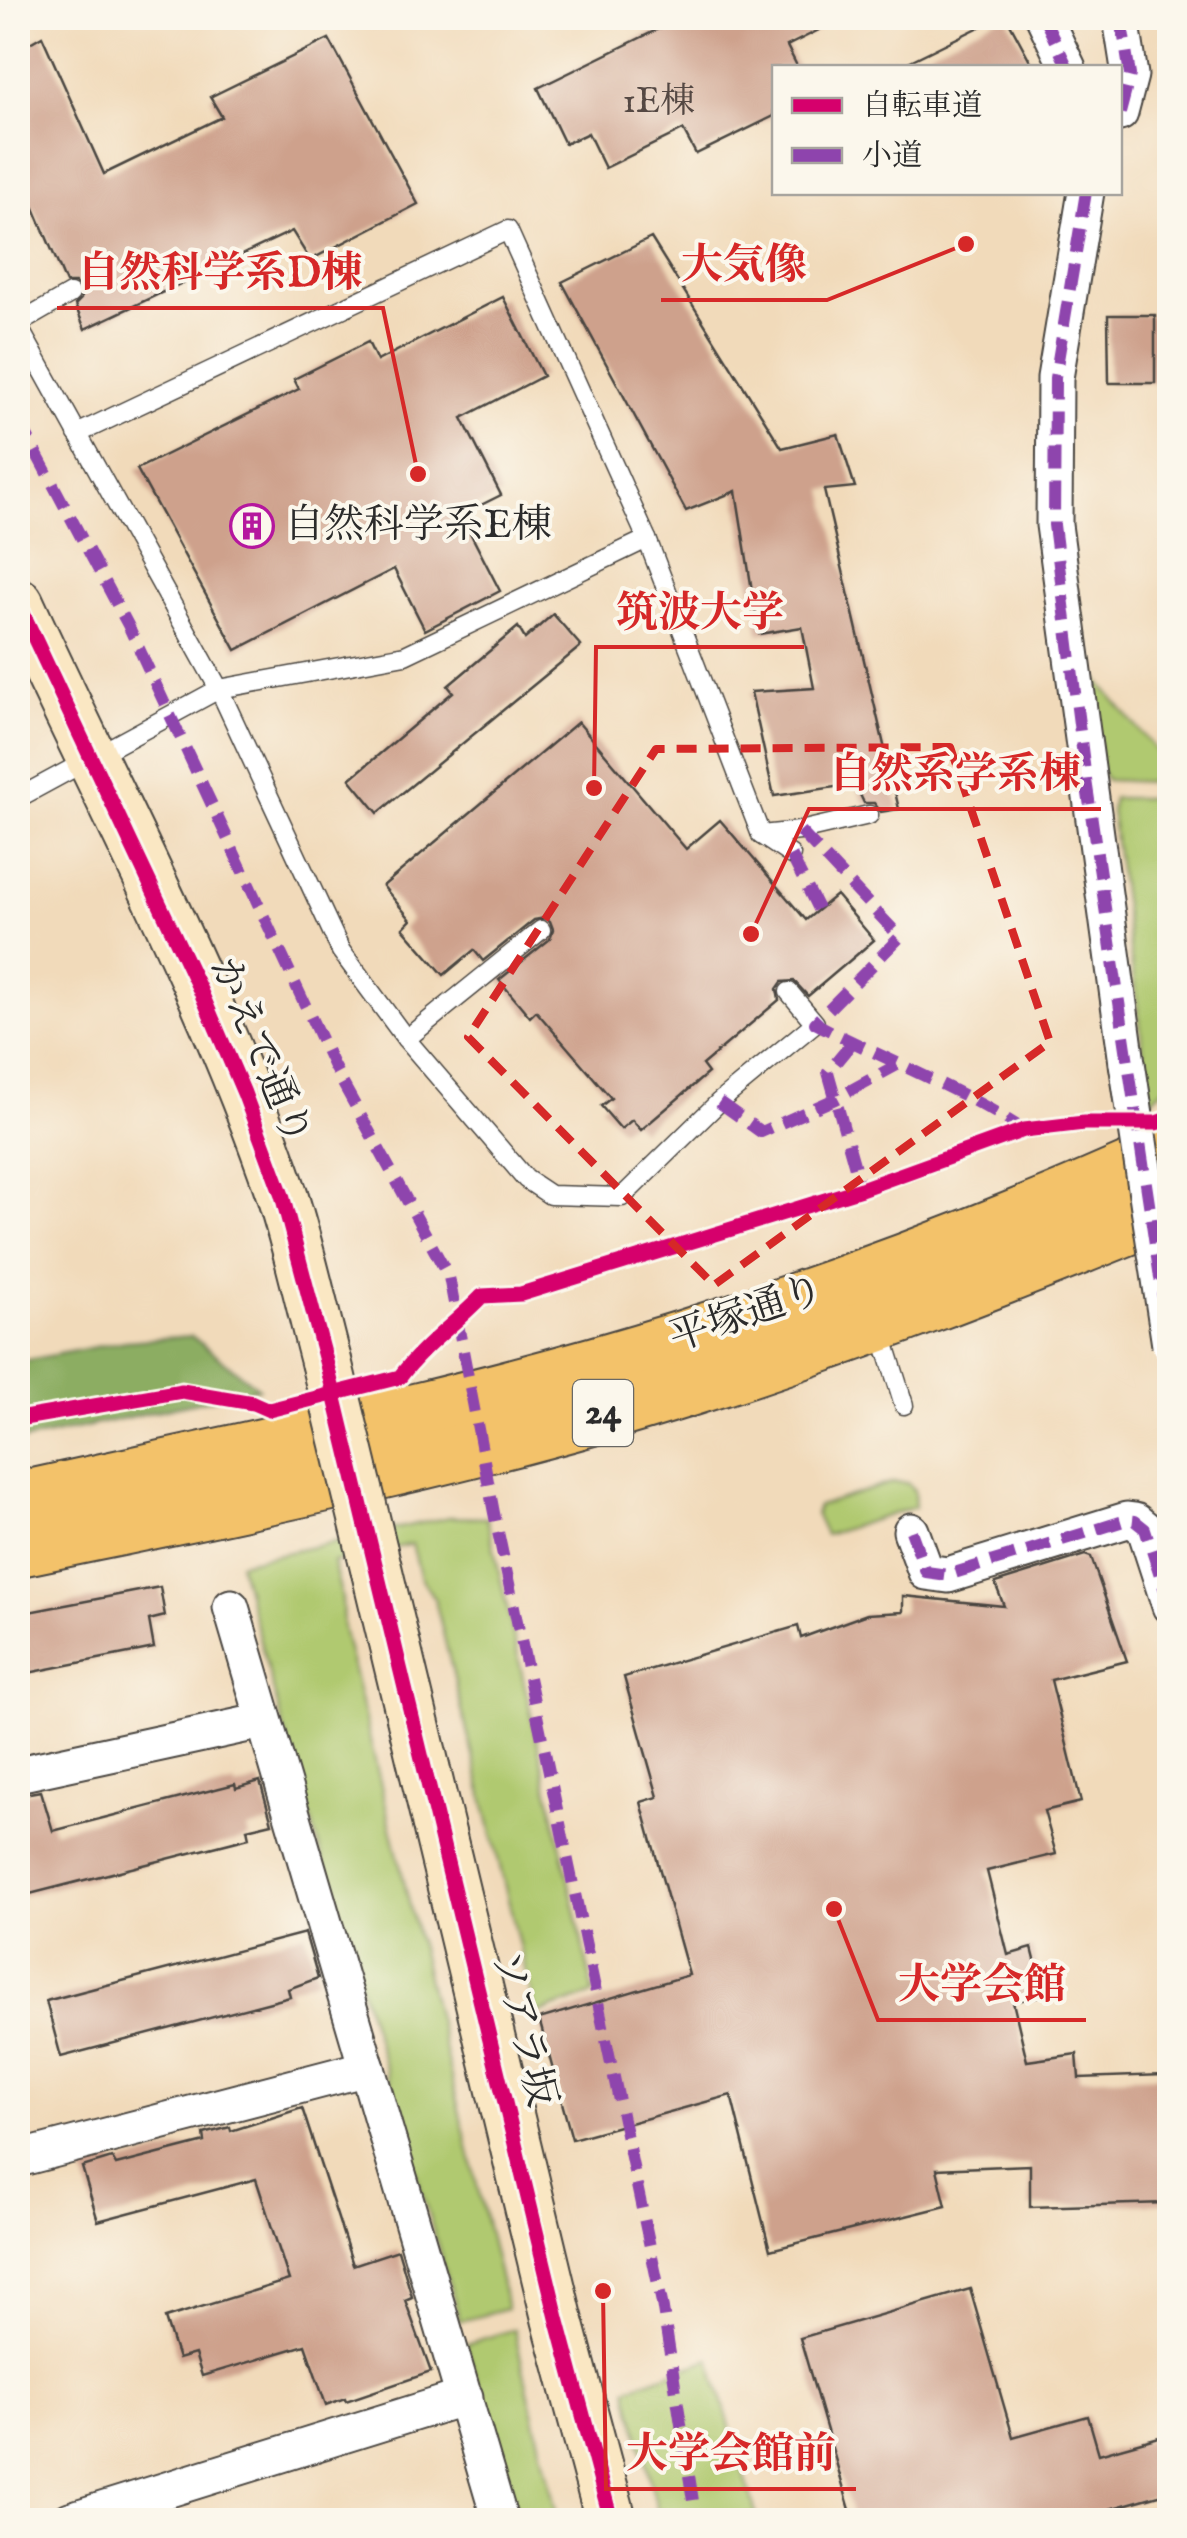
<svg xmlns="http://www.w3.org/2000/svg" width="1187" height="2538" font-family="'IM FELL English','Noto Serif JP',serif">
	<rect width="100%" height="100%" fill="#fbf7ec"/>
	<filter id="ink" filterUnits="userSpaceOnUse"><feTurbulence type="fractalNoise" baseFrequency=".01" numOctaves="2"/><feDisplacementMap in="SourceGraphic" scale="20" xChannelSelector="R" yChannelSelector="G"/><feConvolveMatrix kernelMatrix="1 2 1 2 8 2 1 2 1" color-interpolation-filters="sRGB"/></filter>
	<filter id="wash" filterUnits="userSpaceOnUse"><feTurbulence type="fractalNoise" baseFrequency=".0048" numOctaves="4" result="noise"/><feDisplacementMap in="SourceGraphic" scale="40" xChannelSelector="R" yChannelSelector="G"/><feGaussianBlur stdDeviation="2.25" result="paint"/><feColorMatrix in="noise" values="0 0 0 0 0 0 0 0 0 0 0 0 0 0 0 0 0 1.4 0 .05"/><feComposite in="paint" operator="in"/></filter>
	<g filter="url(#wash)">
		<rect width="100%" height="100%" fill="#f1daba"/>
		<g fill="#b0c96f" stroke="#6e7a4d" stroke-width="2.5">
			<path d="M1090 671 1169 766V783L1107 780 1102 773Z"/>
			<path d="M1113 798H1169V1084L1150 1101 1111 811Z"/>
			<path d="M894 1482 907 1483 914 1490 915 1507 832 1533 825 1535 815 1514 818 1506Z"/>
			<path d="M449 1517 487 1518 594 1994 536 2014 435 1600 421 1578 412 1544 333 1562 342 1598 343 1628 507 2309 460 2321 280 1715 239 1563Z"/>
			<path d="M514 2329 558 2520H518L466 2344Z"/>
			<path d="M710 2359 758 2520H660L627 2388Z"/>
		</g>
		<path fill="#8cad62" stroke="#5c6c46" stroke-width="2.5" d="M191 1336 259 1388 18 1442V1362L125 1341Z"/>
		<g id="blocks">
			<g fill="#cea18c">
				<path d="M681 18H843L787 46 798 68H774V116L696 154 683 130 605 168 588 133 565 144 538 88Z"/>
				<path d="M998 18H1007L1034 68H896Z"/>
				<path d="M42 36 104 174 222 117 210 97 329 39 418 204 310 260 292 231 85 329 75 305 81 299V289L75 283H66L34 208 18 217V50Z"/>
				<path d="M651 238 782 448 838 434 855 487 824 490 899 809 881 812 874 803H864L855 784 774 796 751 692 814 688 802 627 759 634 736 491 686 511 562 282Z"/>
				<path d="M503 297 543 376 462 418 501 495 461 515 500 591 425 630 394 569 236 650 137 469 299 389 294 379 368 342 377 361Z"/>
				<path d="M1108 315H1155V383H1109Z"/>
				<path d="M553 614 581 646 378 813 350 779 453 692 448 686 518 627 525 639Z"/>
				<path d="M578 722 686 849 720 820 806 920 836 895 874 940 808 996 794 981 782 982 777 989 779 1000 702 1065 708 1073 641 1130 632 1120 621 1129 601 1106 611 1098 536 1011 530 1017 499 980 550 939 553 929 550 921 545 918 534 920 483 961 474 950 444 975 403 928 411 920 383 886Z"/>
				<path d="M1085 1555 1091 1557 1127 1661 1051 1680 1081 1802 1044 1811 1056 1854 987 1871 1008 1955 1032 1948 1044 1995 1013 2002 1027 2061 1077 2054 1079 2078 1164 2075 1166 2203 1030 2207V2165L937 2169 946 2206 770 2250 731 2095 572 2139 539 2019 689 1975 641 1802 658 1797 624 1677 798 1626 801 1638 867 1614 903 1612V1596L1004 1606 995 1583Z"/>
				<path d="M160 1587 165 1616 149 1620 154 1648 18 1675V1614Z"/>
				<path d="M260 1781 272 1823 247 1829 249 1838 22 1896 18 1878V1795L41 1791 53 1831 235 1784 236 1788Z"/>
				<path d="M305 1933 318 1978 288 1989 290 1997 61 2057 46 2001Z"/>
				<path d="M302 2108 353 2265 398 2250 412 2297 405 2300 431 2372 346 2401 345 2398 326 2405 305 2345 202 2376 195 2354 178 2359 165 2318 289 2280 256 2179 98 2221 82 2167 112 2158 116 2165 205 2142 204 2134 230 2127 231 2131Z"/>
				<path d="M970 2289 1013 2437 1088 2416 1099 2454 1170 2434V2492L1070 2520H853L800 2338Z"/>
			</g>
		</g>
	</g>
	<g filter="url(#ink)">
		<use href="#blocks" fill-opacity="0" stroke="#494540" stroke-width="2.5"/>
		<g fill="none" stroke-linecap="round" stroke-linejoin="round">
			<g stroke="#494540" stroke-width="21">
				<g id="lane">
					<path d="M18 324 70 294"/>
					<path d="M18 326 219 689 405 655 647 539"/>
					<path d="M77 434 508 230 647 539 761 835 791 855"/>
					<path d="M18 798 219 689 341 951 406 1039 526 1179 550 1195 622 1197 719 1102 815 1023 789 992"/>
					<path d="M761 835 800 831 869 815"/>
					<path d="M406 1039 541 930"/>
					<path d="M881 1331 904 1405"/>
				</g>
			</g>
			<g stroke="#494540" stroke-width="39">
				<g id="street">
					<path d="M1044 18 1068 68"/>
					<path d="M1120 113 1130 75 1121 18"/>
					<path d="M1086 192 1055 378 1054 525 1127 1063"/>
					<path d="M911 1531 926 1572 948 1575 1127 1520 1135 1521 1145 1529 1170 1606"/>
					<path d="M231 1607 500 2520"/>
					<path d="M18 1774 263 1721"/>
					<path d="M18 2159 367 2068"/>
					<path d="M70 2520 465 2397"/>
				</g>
			</g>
			<g stroke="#494540" stroke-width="54">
				<g id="secondary">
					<path d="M18 603C107 797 212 990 281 1192 299 1247 311 1305 326 1361"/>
					<path d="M372 1551 557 2318 611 2520"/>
				</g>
			</g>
			<g stroke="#494540" stroke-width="59">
				<g id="primary">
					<path d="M18 1500C239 1451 464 1407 681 1339 847 1286 1011 1224 1170 1152"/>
					<path d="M18 1549C242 1502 468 1458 687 1389 851 1338 1010 1275 1170 1210"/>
				</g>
			</g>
			<use href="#lane" stroke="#fff" stroke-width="18"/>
			<use href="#street" stroke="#fff" stroke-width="35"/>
			<use href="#secondary" stroke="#fae7c3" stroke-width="50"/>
			<use href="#primary" stroke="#f3c26a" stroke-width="55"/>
			<g stroke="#494540" stroke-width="39" stroke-linecap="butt">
				<path id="street-bridge" d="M1127 1063 1170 1345"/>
			</g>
			<g stroke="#494540" stroke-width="54" stroke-linecap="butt">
				<path id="secondary-bridge" d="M326 1361 372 1551"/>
			</g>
			<use href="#street-bridge" stroke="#fff" stroke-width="35"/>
			<use href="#secondary-bridge" stroke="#fae7c3" stroke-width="50"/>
			<g stroke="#8e44ad" stroke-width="12" stroke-dasharray="25 12" stroke-linecap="butt">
				<path d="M1044 18 1068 68"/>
				<path d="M1120 113 1130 75 1121 18"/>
				<path d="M1086 192 1055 378 1054 525 1086 780 1170 1345"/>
				<path d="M18 419 128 625 334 1067 449 1277 494 1513 662 2303 696 2520"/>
				<path d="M800 831 900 937 815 1023C885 1060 958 1087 1024 1130"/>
				<path d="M791 855 818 909"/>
				<path d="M852 1043 828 1072 861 1189"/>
				<path d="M719 1102 761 1132 835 1099 897 1065"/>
				<path d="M911 1531 926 1572 948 1575 1127 1520 1135 1521 1145 1529 1170 1606"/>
			</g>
			<g stroke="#fbf7ec" stroke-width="21">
				<g id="cycleway">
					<path d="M18 603 200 990 244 1093 282 1195 326 1361 557 2318 611 2520"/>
					<path d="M18 1419 182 1391 253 1403 269 1410 400 1377C423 1346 455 1324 482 1296L521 1294 861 1189 1024 1130 1084 1123H1156L1170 1118"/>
				</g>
			</g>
			<use href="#cycleway" stroke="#d6006c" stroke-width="15"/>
		</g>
	</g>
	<path fill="none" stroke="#d62828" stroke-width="8" stroke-dasharray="20 12" stroke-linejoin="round" d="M950 747 1050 1042 714 1285 468 1037 656 749Z"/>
	<defs>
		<g id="building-ring" transform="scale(2.25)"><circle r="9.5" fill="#fbf7ec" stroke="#b5179e" stroke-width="1.5"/><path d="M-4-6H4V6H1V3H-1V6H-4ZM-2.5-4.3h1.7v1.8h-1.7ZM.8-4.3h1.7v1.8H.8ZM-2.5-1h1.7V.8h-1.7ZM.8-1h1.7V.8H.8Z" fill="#b5179e"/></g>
	</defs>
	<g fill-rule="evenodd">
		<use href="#building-ring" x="252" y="526"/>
	</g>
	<g text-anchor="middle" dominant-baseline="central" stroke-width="8" stroke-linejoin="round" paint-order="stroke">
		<g font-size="35" fill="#544843">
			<text x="659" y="102">1E棟</text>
		</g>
		<rect fill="#fbf7ec" stroke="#696865" stroke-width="2.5" x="573" y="1380" width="60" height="66" rx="8"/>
		<g font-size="38" font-weight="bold" fill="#2b2b2b">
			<text x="603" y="1413">24</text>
		</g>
		<g font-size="40" fill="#2b2b2b" stroke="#fbf7ec" text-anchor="start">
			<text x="284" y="526">自然科学系E棟</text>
		</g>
		<g font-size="40" fill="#2b2b2b" stroke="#fbf7ec">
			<text transform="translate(259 1052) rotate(67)">かえで通り</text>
			<text transform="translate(747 1315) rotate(-19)">平塚通り</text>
			<text transform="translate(522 2029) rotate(76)">ソアラ坂</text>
		</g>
	</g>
	<path fill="none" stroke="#d62828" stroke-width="4" d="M966 244L827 300H661M418 474L383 308H57M594 788L596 647H804M751 934L809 809H1101M834 1909L878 2020H1086M603 2291L606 2489H856"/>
	<g fill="#d62828" stroke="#fbf7ec" stroke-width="4">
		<circle cx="966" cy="244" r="10"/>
		<circle cx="418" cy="474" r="10"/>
		<circle cx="594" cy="788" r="10"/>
		<circle cx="751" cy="934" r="10"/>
		<circle cx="834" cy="1909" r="10"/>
		<circle cx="603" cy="2291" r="10"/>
	</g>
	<g font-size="42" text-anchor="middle" font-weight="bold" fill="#d62828" stroke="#fbf7ec" stroke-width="8" stroke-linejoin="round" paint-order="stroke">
		<text x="744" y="278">大気像</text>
		<text x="220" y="286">自然科学系D棟</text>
		<text x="700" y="626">筑波大学</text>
		<text x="955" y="787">自然系学系棟</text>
		<text x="982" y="1998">大学会館</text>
		<text x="731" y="2467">大学会館前</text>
	</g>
	<rect width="1187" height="2538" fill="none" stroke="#fbf7ec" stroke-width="60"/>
	<rect x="772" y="65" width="350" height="130" fill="#fbf7ec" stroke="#a8a59f" stroke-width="2.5"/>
	<rect x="792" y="98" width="50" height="15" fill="#d6006c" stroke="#a8a59f" stroke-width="2.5"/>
	<text x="862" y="115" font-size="30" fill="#2b2b2b">自転車道</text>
	<rect x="792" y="148" width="50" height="15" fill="#8e44ad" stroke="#a8a59f" stroke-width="2.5"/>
	<text x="862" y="165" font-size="30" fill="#2b2b2b">小道</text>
</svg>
